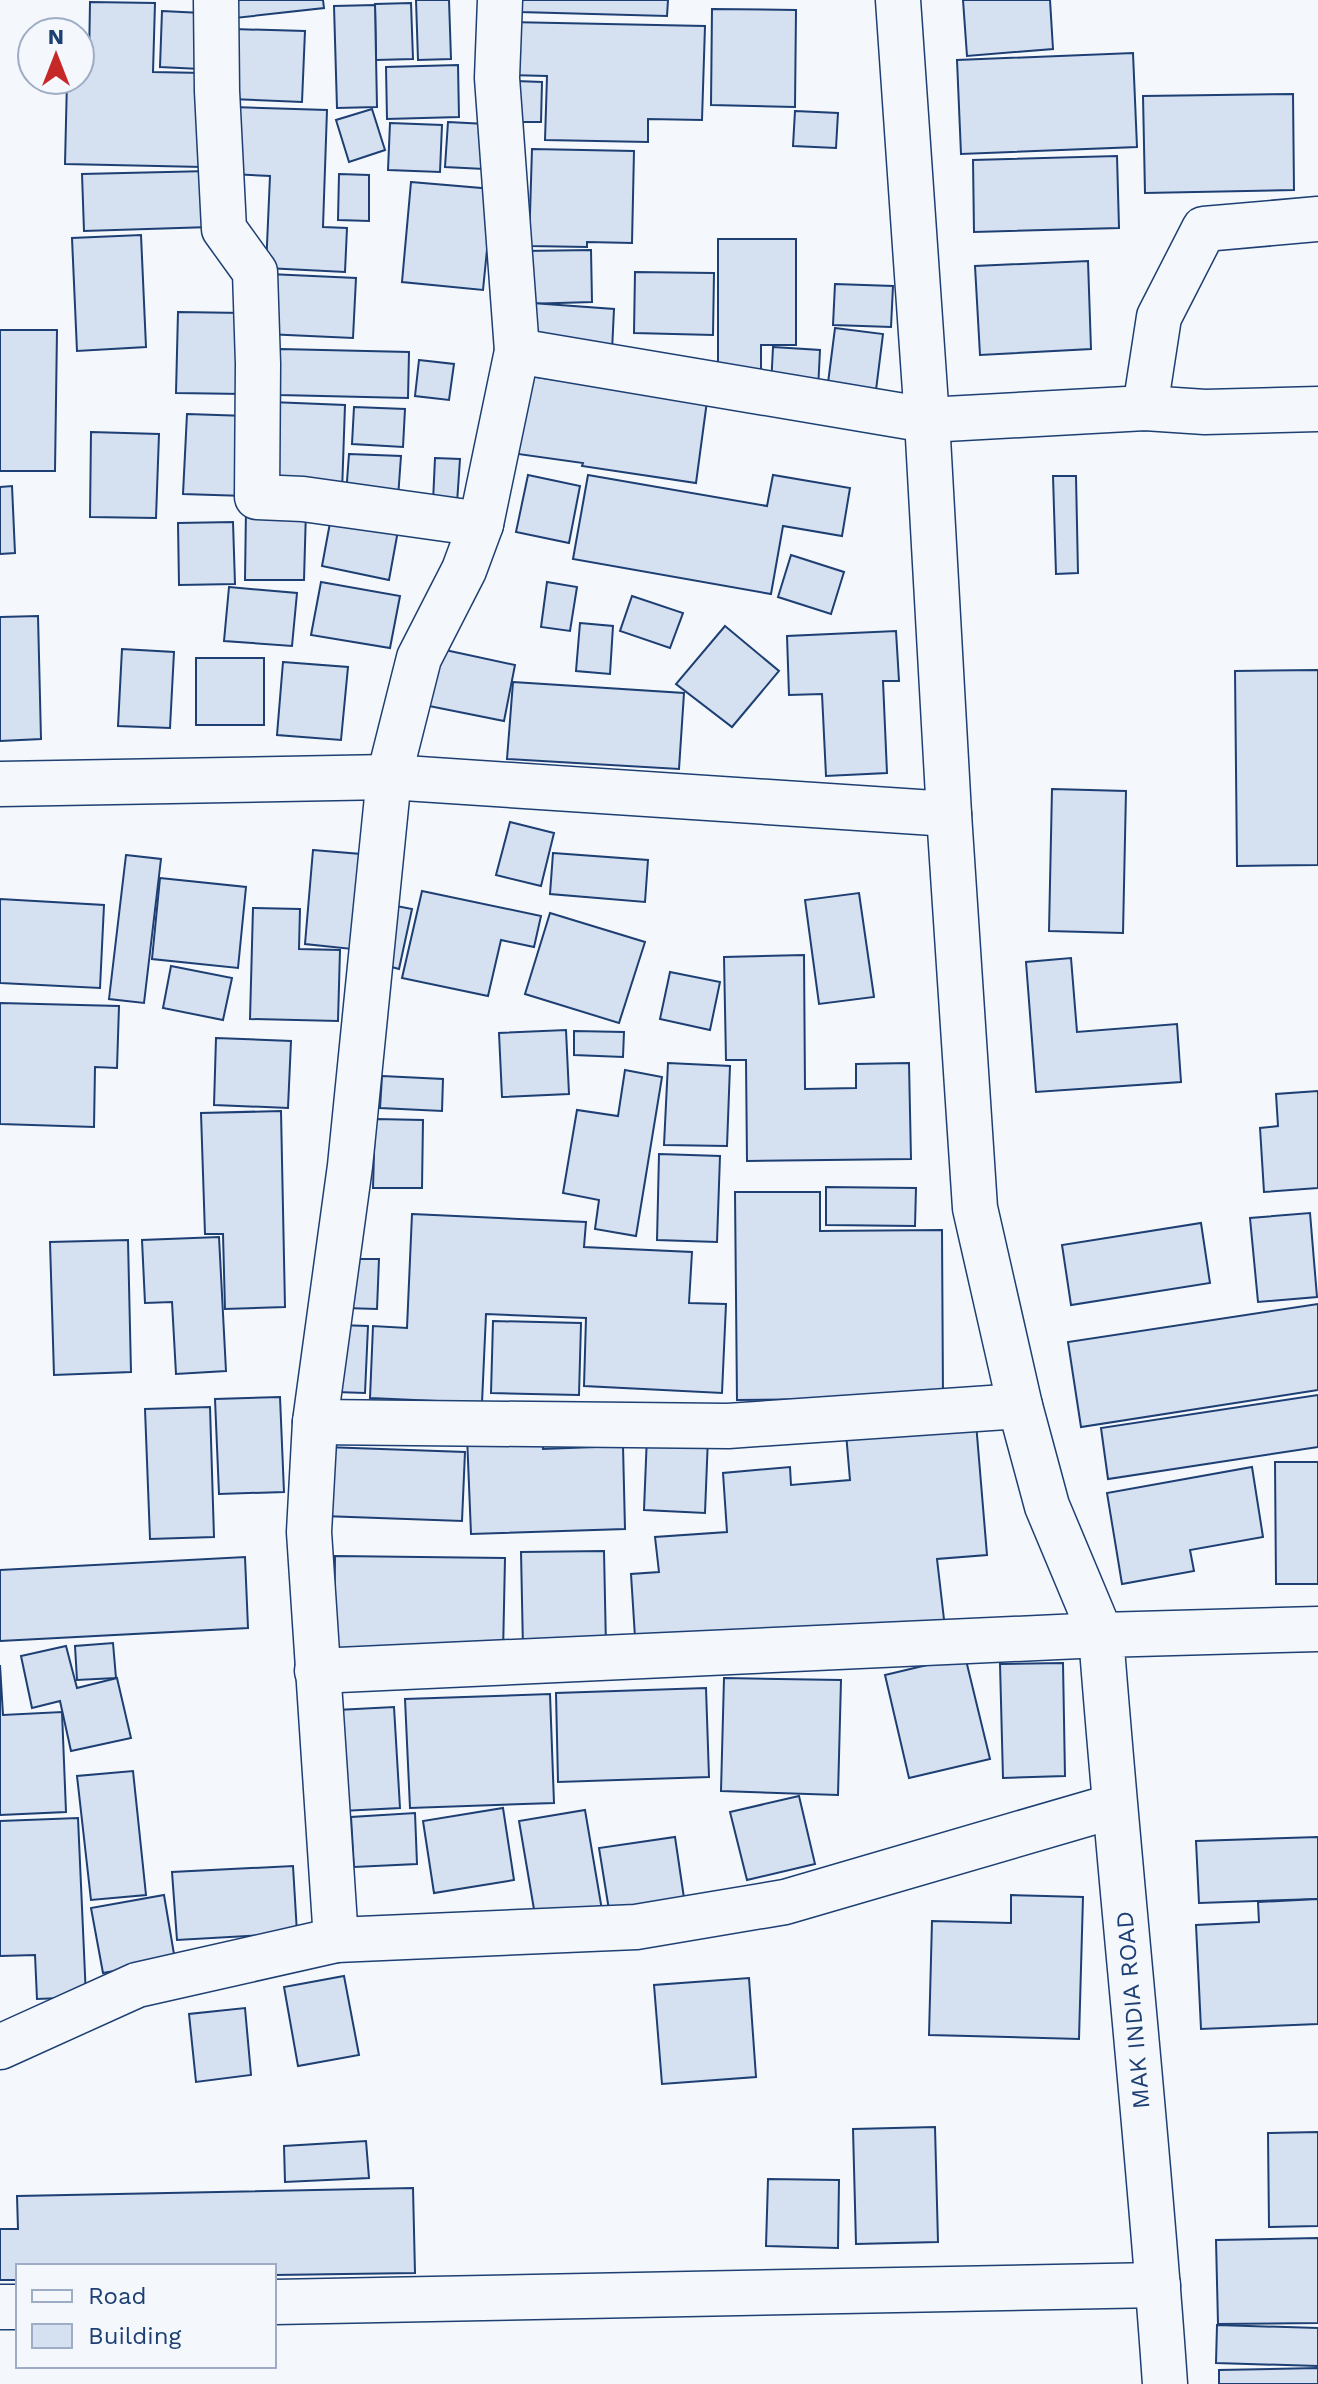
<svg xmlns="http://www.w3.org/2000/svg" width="1318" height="2384" font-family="'Work Sans',sans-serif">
	<rect width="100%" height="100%" fill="#f4f7fb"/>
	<g fill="#d5e0f0" stroke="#1d3f73" stroke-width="2">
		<path d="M233 0H323L324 8 235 18Z"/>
		<path d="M416 0H449L451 59 418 60Z"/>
		<path d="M520 0H668L667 16 519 12Z"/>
		<path d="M963 0H1050L1053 49 967 56Z"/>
		<path d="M90 2 155 3 153 72 204 73 203 167 65 164 67 80H80V62H89Z"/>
		<path d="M411 3 413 59 376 60 375 4Z"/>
		<path d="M375 5 377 107 337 108 334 6Z"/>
		<path d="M712 9 796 10 795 107 711 105Z"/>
		<path d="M162 11 202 13 200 69 160 67Z"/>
		<path d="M507 22 705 26 702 120 648 119V142L545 140 547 76 506 75Z"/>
		<path d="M233 29 305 31 302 102 231 99Z"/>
		<path d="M1133 53 1137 147 961 154 957 60Z"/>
		<path d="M458 65 459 117 387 119 386 67Z"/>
		<path d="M516 81 542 82 541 122H515Z"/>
		<path d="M1293 94 1294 190 1145 193 1143 96Z"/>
		<path d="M233 107 327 110 323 227 347 228 345 272 266 268 270 176 230 174Z"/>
		<path d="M372 109 385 150 349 162 336 120Z"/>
		<path d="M795 111 838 113 836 148 793 146Z"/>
		<path d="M448 122 486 124 484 169 445 167Z"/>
		<path d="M390 123 442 125 440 172 388 170Z"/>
		<path d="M532 149 634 151 632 243 587 242V247L529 246Z"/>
		<path d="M1117 156 1119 228 974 232 973 160Z"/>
		<path d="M209 171 210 227 84 231 82 174Z"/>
		<path d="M339 174 369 175V221L338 220Z"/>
		<path d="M411 182 493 189 483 290 402 282Z"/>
		<path d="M141 235 146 347 77 351 72 238Z"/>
		<path d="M718 239H796V345H761V376H718Z"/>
		<path d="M591 250 592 302 525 304 524 251Z"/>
		<path d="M1088 261 1091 349 980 355 975 266Z"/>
		<path d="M635 272 714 273 713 335 634 333Z"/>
		<path d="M269 274 356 278 353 338 266 334Z"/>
		<path d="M835 284 893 286 891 327 833 325Z"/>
		<path d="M532 303 614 309 612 351 530 346Z"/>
		<path d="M178 312 244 313 243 394 176 393Z"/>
		<path d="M835 328 883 334 876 390 828 383Z"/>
		<path d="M0 330H57L55 471H0Z"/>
		<path d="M773 347 820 350 818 390 771 387Z"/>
		<path d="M280 349 409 352 408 398 279 395Z"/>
		<path d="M419 360 454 364 449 400 415 396Z"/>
		<path d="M529 376 707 401 696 483 582 466 583 463 518 454Z"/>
		<path d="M271 402 345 405 342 492 268 489Z"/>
		<path d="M354 407 405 409 403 447 352 444Z"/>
		<path d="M187 414 247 416 245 496 183 494Z"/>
		<path d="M91 432 159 434 156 518 90 517Z"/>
		<path d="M349 454 401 456 398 498 346 495Z"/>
		<path d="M435 458 460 459 457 503 433 502Z"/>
		<path d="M528 475 580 486 569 543 516 532Z"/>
		<path d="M588 475 767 506 773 475 850 488 842 536 783 526 771 594 573 559Z"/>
		<path d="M1053 476H1076L1078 573 1056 574Z"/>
		<path d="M12 486 15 553 0 554V487Z"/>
		<path d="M246 509 306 510 304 580H245Z"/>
		<path d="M332 512 399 525 389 580 322 566Z"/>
		<path d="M233 522 235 584 179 585 178 523Z"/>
		<path d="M791 555 844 572 831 614 778 597Z"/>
		<path d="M321 582 400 596 390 648 311 635Z"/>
		<path d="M547 582 577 587 570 631 541 627Z"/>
		<path d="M229 587 297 593 292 646 224 641Z"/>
		<path d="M632 596 683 613 670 648 620 631Z"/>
		<path d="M38 616 41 739 0 741V617Z"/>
		<path d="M580 623 613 626 610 674 576 671Z"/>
		<path d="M725 626 779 671 732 727 676 684Z"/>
		<path d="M896 631 899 681H883L887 773 826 776 822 694 789 695 787 636Z"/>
		<path d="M436 648 515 665 504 721 424 705Z"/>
		<path d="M122 649 174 652 170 728 118 726Z"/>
		<rect x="196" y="658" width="68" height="67"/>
		<path d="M283 662 348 667 341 740 277 735Z"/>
		<path d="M1318 670V865L1237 866 1235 671Z"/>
		<path d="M513 682 684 693 679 769 507 759Z"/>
		<path d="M1052 789 1126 791 1123 933 1049 931Z"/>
		<path d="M510 822 554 833 541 886 496 875Z"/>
		<path d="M313 850 361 854 352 949 305 944Z"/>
		<path d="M553 853 648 860 645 902 550 894Z"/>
		<path d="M126 855 161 859 144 1003 109 999Z"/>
		<path d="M160 878 246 887 238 968 152 959Z"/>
		<path d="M422 891 541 916 534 947 501 940 488 996 402 978Z"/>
		<path d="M859 893 874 997 819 1004 805 900Z"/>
		<path d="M0 899 104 905 100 988 0 983Z"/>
		<path d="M386 904 412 909 399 969 373 962Z"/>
		<path d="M253 908 300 909 299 949 340 950 338 1021 250 1019Z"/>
		<path d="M550 913 645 942 619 1023 525 994Z"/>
		<path d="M804 955 805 1089 856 1088V1064L909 1063 911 1159 747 1161 746 1060H726L724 957Z"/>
		<path d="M1071 958 1077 1032 1177 1024 1181 1082 1036 1092 1026 962Z"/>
		<path d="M171 966 232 978 223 1020 163 1008Z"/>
		<path d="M670 972 720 982 710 1030 660 1019Z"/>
		<path d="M0 1003 119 1006 117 1068 95 1067 94 1127 0 1124Z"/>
		<path d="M566 1030 569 1094 502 1097 499 1033Z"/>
		<path d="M574 1031 624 1032 623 1057 574 1055Z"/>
		<path d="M216 1038 291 1041 288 1108 214 1105Z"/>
		<path d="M668 1063 730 1066 727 1146 664 1145Z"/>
		<path d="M625 1070 662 1077 636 1236 595 1229 599 1200 563 1193 577 1110 618 1116Z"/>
		<path d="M382 1076 443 1079 442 1111 380 1108Z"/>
		<path d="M1318 1091V1188L1264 1192 1260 1128 1278 1126 1276 1094Z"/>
		<path d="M281 1111 285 1307 225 1309 223 1234H205L201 1113Z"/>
		<path d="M375 1119 423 1120 422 1188H373Z"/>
		<path d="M659 1154 720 1156 717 1242 657 1240Z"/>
		<path d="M826 1187 916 1188 915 1226 826 1225Z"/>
		<path d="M735 1192H820V1231L942 1230 943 1398 737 1400Z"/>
		<path d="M1310 1213 1317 1297 1258 1302 1250 1218Z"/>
		<path d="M412 1214 586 1222 584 1247 692 1252 689 1303 726 1304 722 1393 584 1386 586 1318 486 1314 482 1403 370 1398 373 1326 407 1328Z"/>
		<path d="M1201 1223 1210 1283 1071 1305 1062 1245Z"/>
		<path d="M219 1237 226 1371 176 1374 172 1302 145 1303 142 1240Z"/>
		<path d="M128 1240 131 1372 54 1375 50 1242Z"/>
		<path d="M347 1259H379L377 1309 345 1308Z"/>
		<path d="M1318 1304V1390L1081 1427 1068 1342Z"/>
		<path d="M493 1321 581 1323 579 1395 491 1393Z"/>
		<path d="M338 1325 368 1326 365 1393 336 1392Z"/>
		<path d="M1318 1395V1447L1108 1479 1101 1428Z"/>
		<path d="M280 1397 284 1492 219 1494 215 1399Z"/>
		<path d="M210 1407 214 1537 150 1539 145 1409Z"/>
		<path d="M976 1423 987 1555 937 1559 945 1628 636 1653 631 1574 659 1572 655 1537 727 1532 723 1473 790 1467 791 1485 850 1480 846 1433Z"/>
		<path d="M543 1434V1449L623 1446 625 1529 471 1534 467 1436Z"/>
		<path d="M647 1435 708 1437 705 1513 644 1510Z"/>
		<path d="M325 1447 465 1452 462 1521 323 1516Z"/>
		<path d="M1275 1462H1318V1584H1276Z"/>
		<path d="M1252 1467 1263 1537 1190 1550 1194 1571 1122 1584 1107 1493Z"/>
		<path d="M604 1551 606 1647 523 1648 521 1552Z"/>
		<path d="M335 1556 505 1558 503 1654 334 1652Z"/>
		<path d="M245 1557 248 1628 0 1641V1570Z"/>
		<path d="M113 1643 116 1678 77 1680 75 1646Z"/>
		<path d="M66 1646 77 1688 117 1678 131 1738 71 1751 60 1701 32 1708 21 1656Z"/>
		<path d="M965 1656 990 1759 909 1778 885 1675Z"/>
		<path d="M1063 1663 1065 1776 1003 1778 1000 1664Z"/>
		<path d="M0 1665 3 1715 62 1712 66 1812 0 1815Z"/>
		<path d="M724 1678 841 1680 838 1795 721 1791Z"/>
		<path d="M706 1688 709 1777 558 1782 556 1693Z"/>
		<path d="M550 1694 554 1803 410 1808 405 1699Z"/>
		<path d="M394 1707 400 1808 342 1811 337 1710Z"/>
		<path d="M133 1771 146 1895 91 1900 77 1776Z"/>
		<path d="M799 1796 815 1864 747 1880 730 1812Z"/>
		<path d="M503 1808 514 1880 434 1893 423 1821Z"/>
		<path d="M585 1810 603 1916 537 1927 519 1821Z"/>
		<path d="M415 1813 417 1864 354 1867 351 1817Z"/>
		<path d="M78 1818 86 1997 37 1999 35 1955 0 1956V1821Z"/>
		<path d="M675 1837 684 1898 609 1910 599 1848Z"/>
		<path d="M1318 1837V1899L1199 1903 1196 1841Z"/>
		<path d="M293 1866 297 1933 177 1940 172 1872Z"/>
		<path d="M164 1895 175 1960 103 1973 91 1908Z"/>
		<path d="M1011 1895 1083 1897 1079 2039 929 2035 932 1921 1011 1923Z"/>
		<path d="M1318 1899V2024L1201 2029 1196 1925 1259 1922 1258 1902Z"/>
		<path d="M344 1976 359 2055 298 2066 284 1987Z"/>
		<path d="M749 1978 756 2077 662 2084 654 1985Z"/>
		<path d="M245 2008 251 2075 196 2082 189 2014Z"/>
		<path d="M935 2127 938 2242 856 2244 853 2129Z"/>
		<path d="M1318 2132V2226L1269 2227 1268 2133Z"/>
		<path d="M366 2141 369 2178 285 2182 284 2146Z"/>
		<path d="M768 2179 839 2180 838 2248 766 2246Z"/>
		<path d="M413 2188 415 2273 274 2275V2266H18V2280H0V2229H18L17 2196Z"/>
		<path d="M1318 2238V2323L1218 2324 1216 2240Z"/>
		<path d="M1217 2325 1318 2328V2366L1216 2363Z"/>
		<path d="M1318 2368V2384H1219V2370Z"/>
	</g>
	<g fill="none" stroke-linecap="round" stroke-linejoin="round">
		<g stroke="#1d3f73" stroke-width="47">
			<g id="minor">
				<path d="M216 0 217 91 224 229 255 272 258 364 257 497 303 499 481 524"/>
				<path d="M517 351 927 420 1145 408 1205 412 1318 409"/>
				<path d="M1145 408 1159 317 1204 229 1318 219"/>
				<path d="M0 784 389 777 949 814"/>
				<path d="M315 1422 728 1426 1020 1406"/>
				<path d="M317 1671 1101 1635 1047 1506 1020 1406 975 1208 949 814 927 420 898 0"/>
				<path d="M336 1940 636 1927 785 1902 1114 1806"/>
				<path d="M0 2047 137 1985 336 1940 309 1532 315 1422 350 1166 389 777 419 658 464 570 481 524 517 351 497 78 500 0"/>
				<path d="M274 2302 1158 2285"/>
				<path d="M0 2307H18"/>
			</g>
		</g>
		<g stroke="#1d3f73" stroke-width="47">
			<path id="tertiary" d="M1165 2384C1148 2134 1120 1885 1101 1635L1318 1629"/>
		</g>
		<use href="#minor" stroke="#f4f7fb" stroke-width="44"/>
		<use href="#tertiary" stroke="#f4f7fb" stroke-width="44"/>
	</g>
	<g text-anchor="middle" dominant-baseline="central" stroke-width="6" stroke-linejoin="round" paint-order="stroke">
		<g font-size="24" fill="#1d3f73" stroke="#f4f7fb">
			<text transform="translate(1133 2010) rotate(-95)">MAK INDIA ROAD</text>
		</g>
	</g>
	<rect x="16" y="2264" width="260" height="104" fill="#f4f7fb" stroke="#9eadc5" stroke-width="2"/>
	<rect x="32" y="2290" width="40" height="12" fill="#f4f7fb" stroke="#9eadc5" stroke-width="2"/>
	<text x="88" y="2304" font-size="24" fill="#1d3f73">Road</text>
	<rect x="32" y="2324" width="40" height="24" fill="#d5e0f0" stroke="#9eadc5" stroke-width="2"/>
	<text x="88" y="2344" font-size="24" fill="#1d3f73">Building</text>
	<g transform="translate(56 56)"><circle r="38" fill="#f4f7fb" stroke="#9eadc5" stroke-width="2"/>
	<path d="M0-6L14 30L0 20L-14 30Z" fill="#c62828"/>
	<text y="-12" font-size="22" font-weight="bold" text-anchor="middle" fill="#1d3f73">N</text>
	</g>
</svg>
